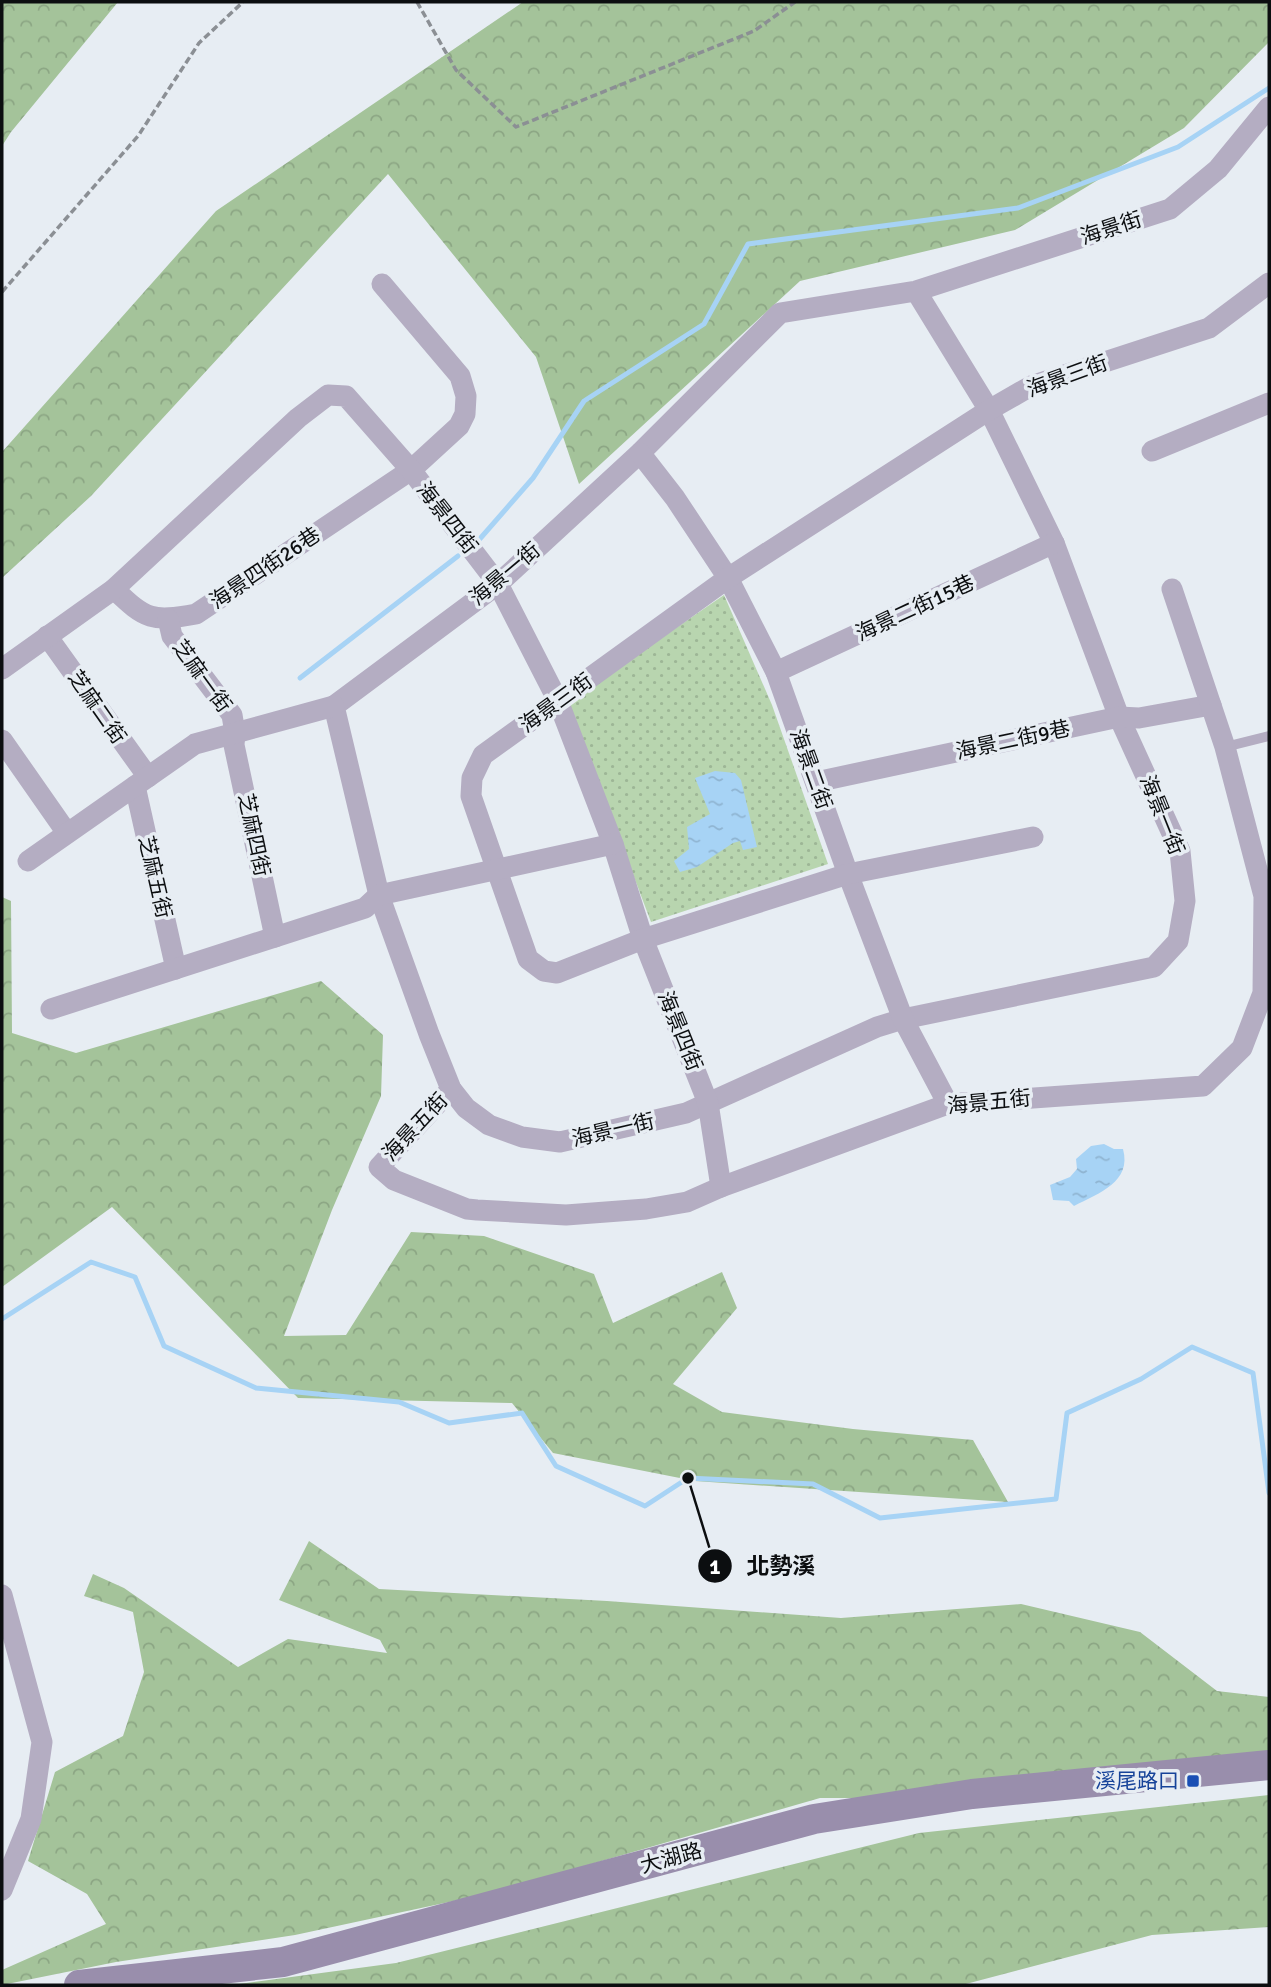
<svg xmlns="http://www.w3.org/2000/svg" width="1271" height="1987" font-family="Signika,'Noto Sans TC',sans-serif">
	<defs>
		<pattern id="forest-crowns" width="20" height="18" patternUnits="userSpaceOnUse" patternTransform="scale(1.75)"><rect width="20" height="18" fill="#a4c39a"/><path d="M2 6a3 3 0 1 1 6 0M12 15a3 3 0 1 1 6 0" fill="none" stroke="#8ca684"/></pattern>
		<pattern id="park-dots" width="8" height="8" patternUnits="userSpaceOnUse" patternTransform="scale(1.75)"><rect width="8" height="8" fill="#b8d5af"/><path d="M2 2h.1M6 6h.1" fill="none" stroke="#9db696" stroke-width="1.8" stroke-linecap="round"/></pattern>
		<pattern id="water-ripples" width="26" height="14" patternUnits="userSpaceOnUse" patternTransform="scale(1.75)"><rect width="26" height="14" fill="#a7d3f5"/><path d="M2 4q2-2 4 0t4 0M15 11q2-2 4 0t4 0" fill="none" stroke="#8fb4d1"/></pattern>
	</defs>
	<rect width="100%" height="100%" fill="#e7edf3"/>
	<g fill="url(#forest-crowns)">
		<path d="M2 2H118L11 132 2 146Z"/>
		<path d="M523 2H1269V42L1184 128 1015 230 800 281 579 484 536 357 388 174 91 496 2 578V452L216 211Z"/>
		<path d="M2 897 11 901 12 1033 76 1053 321 981 383 1035 381 1096 332 1210 284 1336 346 1335 411 1232 484 1236 594 1274 613 1323 722 1272 737 1308 673 1384 722 1412 853 1429 973 1440 1008 1502 695 1481 553 1453 512 1403 298 1398 112 1207 2 1287Z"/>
		<path d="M309 1541 379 1589 607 1601 841 1618 1021 1604 1140 1632 1217 1691 1269 1697V1758L901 1798H820L491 1893 295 1935 116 1962 2 1985V1970L106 1924 87 1894 28 1861 55 1772 123 1736 144 1672 133 1612 84 1596 93 1574 124 1588 238 1667 288 1639 387 1653 380 1640 279 1600Z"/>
		<path d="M1269 1795V1927L1152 1935 962 1985H231L396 1963 919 1833Z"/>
	</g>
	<path fill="url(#park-dots)" d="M724 595 772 705 828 864 651 922 568 702Z"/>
	<g fill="url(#water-ripples)">
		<path d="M715 771 735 773 741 780 757 847 743 850 740 841 733 843 697 867 680 872 674 861 689 849 687 827 710 814 695 778Z"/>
		<path d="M1104 1144 1114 1149H1123C1132 1182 1099 1193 1074 1206L1069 1201 1053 1200 1050 1185 1070 1177 1077 1169 1076 1159 1091 1146Z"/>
	</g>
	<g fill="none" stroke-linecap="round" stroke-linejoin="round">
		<g stroke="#a7d3f5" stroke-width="5">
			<path d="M478 541 533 478 584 401 704 324 748 244 1018 208 1178 147 1269 88"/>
			<path d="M300 678 458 556"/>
			<path d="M2 1319 91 1262 135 1277 164 1346 256 1388 399 1402 449 1423 522 1413 556 1466 645 1506 688 1478 813 1484 880 1518 1056 1499 1067 1413 1141 1379 1192 1347 1253 1373 1269 1493"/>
		</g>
		<g stroke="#8b8f94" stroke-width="3.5" stroke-dasharray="7 3.5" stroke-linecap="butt">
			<path d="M417 2 456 70 516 127 754 31 795 2"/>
			<path d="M2 292 138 136 199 43 243 2"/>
		</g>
		<path stroke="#b4adc2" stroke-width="10" d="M1225 747 1269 736"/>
		<g stroke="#b4adc2" stroke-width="21">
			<path d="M916 291 989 410 1054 543 1119 717 1180 851 1185 901 1178 941 1154 967 903 1019 877 1027 686 1113 560 1142 522 1137 489 1125 466 1108 451 1089 429 1034 379 895 334 706 498 584 640 453 780 313 916 291 1170 209 1218 169 1269 107"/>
			<path d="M1152 451 1269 403"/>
			<path d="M640 453 675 498 728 578 776 672 848 874 903 1019 948 1104"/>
			<path d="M114 589C146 620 152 622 196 614L411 470 459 426 465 414 466 396 460 376 382 284"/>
			<path d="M168 619 172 636 232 715 235 733 234 745 275 937"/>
			<path d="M47 636 148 777"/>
			<path d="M2 669 114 589 298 418 328 395 346 396 411 470 498 584 558 701 613 844 643 939 708 1103 721 1187"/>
			<path d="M776 672 1054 543"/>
			<path d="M2 740 67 833"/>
			<path d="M816 782 1119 717 1139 718 1211 705"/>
			<path d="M135 786 176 969"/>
			<path d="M1033 837 848 874 643 939 557 973 544 971 528 959 471 796 472 778 483 755 728 578 989 410 1031 386 1209 328 1269 283"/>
			<path d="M28 861 195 744 334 706"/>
			<path d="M51 1009 365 908 379 895 613 844"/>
			<path d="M451 1089 379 1167 394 1180 467 1209 477 1210 566 1215 646 1209 687 1202 721 1187 948 1104 1203 1086 1242 1048 1263 993 1264 896 1225 747 1172 589"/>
			<path d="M2 1595 42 1742 31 1819 2 1890"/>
		</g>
		<path stroke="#998eac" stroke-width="30" d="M79 1985 283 1962 814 1819 972 1794 1269 1765"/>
	</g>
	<rect fill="#1a4fb4" stroke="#e7edf3" stroke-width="2.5" x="1186" y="1774" width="14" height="14" rx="3.5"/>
	<g text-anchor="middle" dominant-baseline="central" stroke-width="7" stroke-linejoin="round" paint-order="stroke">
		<g font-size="21" fill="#0c0e10" stroke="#e7edf3">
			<text transform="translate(1111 228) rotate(-18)">海景街</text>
			<text transform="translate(1067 376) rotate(-20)">海景三街</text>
			<text transform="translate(447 518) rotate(52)">海景四街</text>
			<text transform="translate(265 568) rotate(-34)">海景四街26巷</text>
			<text transform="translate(505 574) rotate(-40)">海景一街</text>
			<text transform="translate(915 608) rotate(-25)">海景二街15巷</text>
			<text transform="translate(202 676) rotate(54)">芝麻一街</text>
			<text transform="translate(556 703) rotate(-36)">海景三街</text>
			<text transform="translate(97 707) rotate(55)">芝麻二街</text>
			<text transform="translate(1013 740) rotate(-12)">海景二街9巷</text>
			<text transform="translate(811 769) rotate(70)">海景二街</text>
			<text transform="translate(1162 815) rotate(68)">海景一街</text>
			<text transform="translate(254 835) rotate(78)">芝麻四街</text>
			<text transform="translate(155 877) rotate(77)">芝麻五街</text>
			<text transform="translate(680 1031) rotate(68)">海景四街</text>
			<text transform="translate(989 1102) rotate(-6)">海景五街</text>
			<text transform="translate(415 1127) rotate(-47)">海景五街</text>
			<text transform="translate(613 1130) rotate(-13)">海景一街</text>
			<text transform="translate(671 1858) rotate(-15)">大湖路</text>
		</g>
		<g font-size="21" fill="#164399" stroke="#e7edf3" text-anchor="end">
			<text x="1179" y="1781">溪尾路口</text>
		</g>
	</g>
	<path fill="none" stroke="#0c0e10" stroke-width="2.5" d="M688 1478L715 1566"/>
	<g fill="#0c0e10" stroke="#e7edf3" stroke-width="2.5">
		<circle cx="688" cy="1478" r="7"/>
		<circle cx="715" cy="1566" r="18"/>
	</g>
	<g font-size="21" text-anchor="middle" font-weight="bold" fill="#fff">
		<text x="715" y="1574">1</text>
	</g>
	<g font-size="23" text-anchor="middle" font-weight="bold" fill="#0c0e10" stroke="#e7edf3" stroke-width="7" stroke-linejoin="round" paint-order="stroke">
		<text x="781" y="1574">北勢溪</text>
	</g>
	<rect width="1271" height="1987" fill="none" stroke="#0c0e10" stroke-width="7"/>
</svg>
